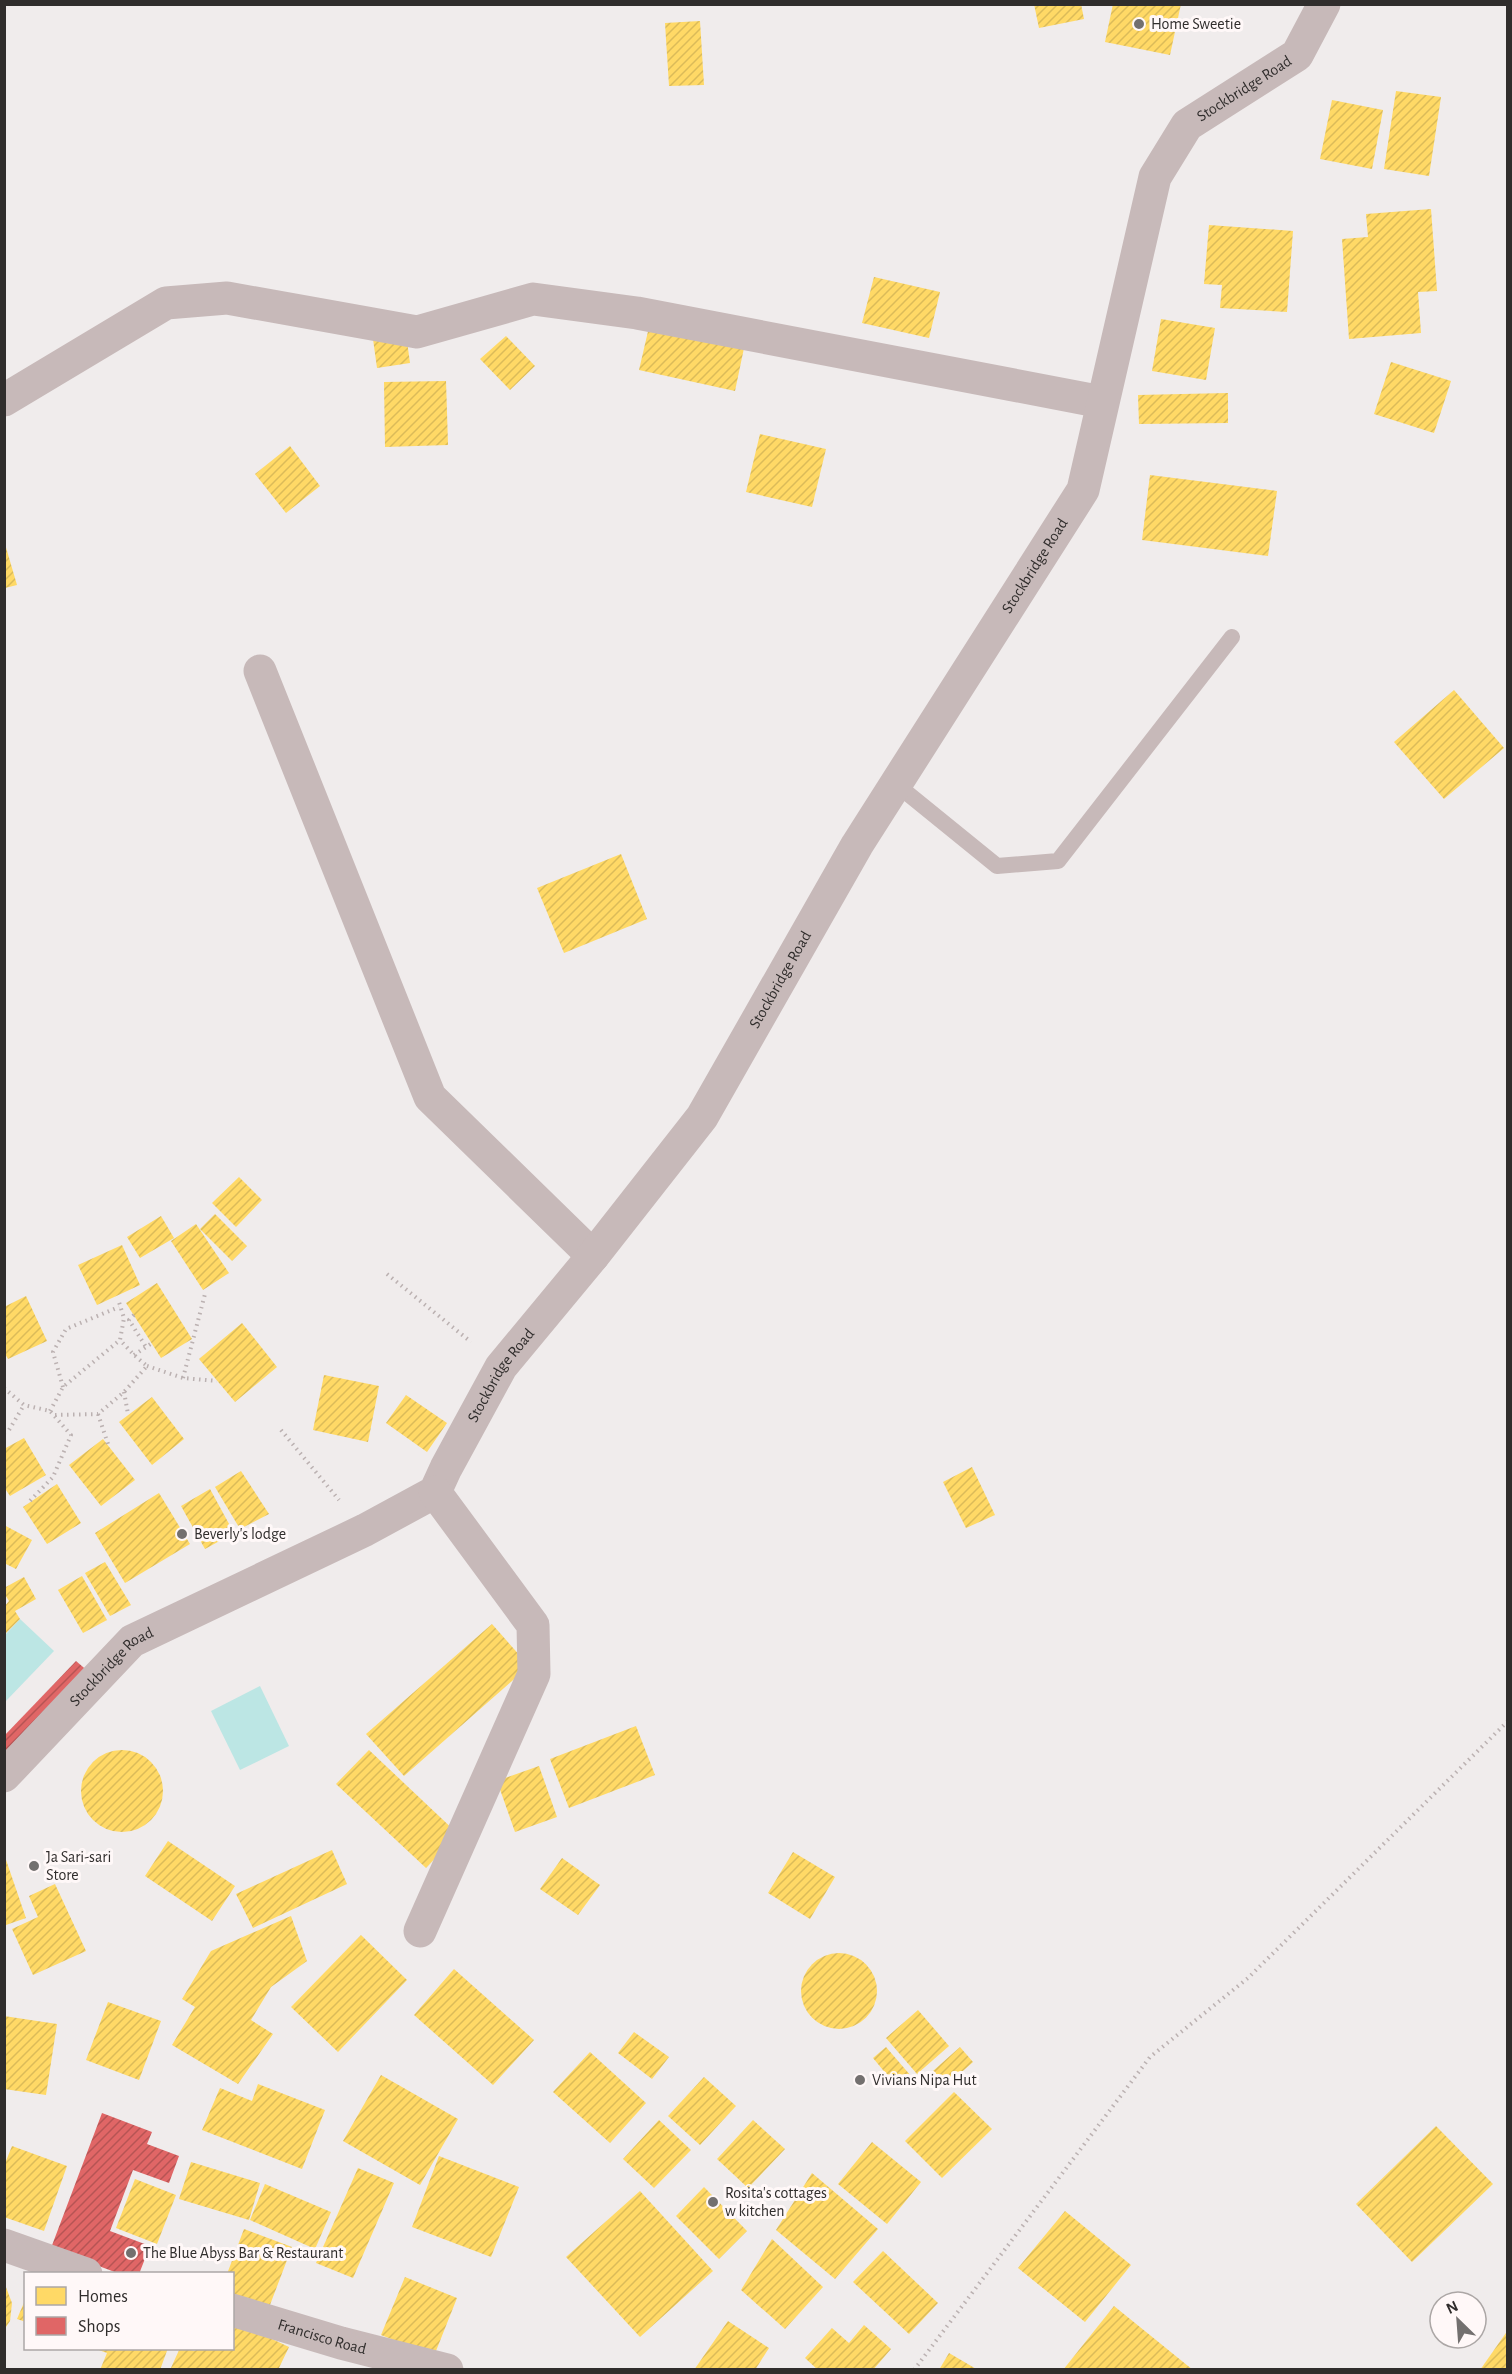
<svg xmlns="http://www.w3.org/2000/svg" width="1512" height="2374" font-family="'Alegreya Sans',sans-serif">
	<defs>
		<pattern id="homes-hatch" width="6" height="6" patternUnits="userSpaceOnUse" patternTransform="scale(1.5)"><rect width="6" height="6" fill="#ffd966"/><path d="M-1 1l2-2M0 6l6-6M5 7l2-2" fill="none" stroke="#dbbb59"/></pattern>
		<pattern id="shops-hatch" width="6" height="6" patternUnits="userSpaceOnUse" patternTransform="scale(1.5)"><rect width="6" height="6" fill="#e06666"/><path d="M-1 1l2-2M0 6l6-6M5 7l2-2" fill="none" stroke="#b65454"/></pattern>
	</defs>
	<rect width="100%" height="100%" fill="#f0ecec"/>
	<g fill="#bce6e4">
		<path d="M20 1619 54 1651 5 1702V1635Z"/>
		<path d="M260 1686 289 1746 240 1770 211 1711Z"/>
	</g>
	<g fill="url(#homes-hatch)">
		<path d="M1034 4H1081L1084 19 1039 28Z"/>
		<path d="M1113 4H1181L1170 55 1105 42Z"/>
		<path d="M700 21 704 85 669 86 665 23Z"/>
		<path d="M1396 91 1441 97 1429 176 1384 169Z"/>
		<path d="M1332 100 1383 110 1372 169 1320 159Z"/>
		<path d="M1431 209 1437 291 1418 292 1421 333 1349 339 1342 239 1368 237 1366 214Z"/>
		<path d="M1209 225 1293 231 1287 312 1220 308 1222 285 1204 284Z"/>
		<path d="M874 277 940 292 929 338 862 323Z"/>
		<path d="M1161 319 1215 328 1206 380 1152 371Z"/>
		<path d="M649 327 744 348 735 391 639 370Z"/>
		<path d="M406 334 410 363 377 368 373 339Z"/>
		<path d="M506 336 535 366 510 390 480 359Z"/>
		<path d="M1391 362 1451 381 1434 433 1374 414Z"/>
		<path d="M446 381 448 445 385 447 384 382Z"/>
		<path d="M1228 393V423L1139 424 1138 395Z"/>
		<path d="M760 434 826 449 812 507 746 492Z"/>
		<path d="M290 446 320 486 286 513 255 474Z"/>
		<path d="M1150 475 1277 491 1268 556 1142 540Z"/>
		<path d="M5 544 17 585 5 588Z"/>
		<path d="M1454 690 1504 748 1444 799 1394 742Z"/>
		<path d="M621 854 647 919 564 953 537 888Z"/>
		<path d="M239 1177 262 1200 236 1227 212 1203Z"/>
		<path d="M215 1214 247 1246 232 1261 200 1229Z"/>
		<path d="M161 1216 174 1238 140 1258 127 1237Z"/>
		<path d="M196 1224 229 1273 203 1290 171 1241Z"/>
		<path d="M122 1245 140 1285 97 1305 78 1265Z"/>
		<path d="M157 1283 192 1339 161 1358 126 1303Z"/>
		<path d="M26 1296 47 1341 8 1359 4 1352V1307Z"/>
		<path d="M242 1323 277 1367 235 1402 199 1359Z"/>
		<path d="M324 1375 379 1386 368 1442 313 1430Z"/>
		<path d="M406 1395 447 1423 427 1452 386 1423Z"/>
		<path d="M152 1397 184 1439 152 1465 119 1422Z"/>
		<path d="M24 1438 46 1475 10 1496 4 1487V1449Z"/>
		<path d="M103 1439 135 1480 101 1506 69 1465Z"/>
		<path d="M972 1467 995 1515 966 1528 943 1482Z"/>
		<path d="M241 1471 269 1514 240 1529 215 1487Z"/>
		<path d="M57 1484 81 1523 47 1544 23 1507Z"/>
		<path d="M210 1489 234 1533 205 1549 181 1506Z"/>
		<path d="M159 1493 190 1544 125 1583 95 1533Z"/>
		<path d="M4 1525 32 1540 16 1569 4 1563Z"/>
		<path d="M105 1562 131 1605 110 1616 85 1573Z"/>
		<path d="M82 1576 107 1620 83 1633 58 1590Z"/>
		<path d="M24 1577 36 1599 15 1611 20 1619 4 1635V1607L9 1601 4 1593V1588Z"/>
		<path d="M492 1624 529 1666 404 1776 366 1734Z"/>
		<path d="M636 1726 655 1775 569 1808 550 1759Z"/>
		<path d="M369 1750 458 1834 426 1868 336 1784Z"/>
		<circle cx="122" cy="1791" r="41"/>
		<path d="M539 1766 557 1817 515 1832 497 1781Z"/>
		<path d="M168 1841 235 1886 212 1921 145 1876Z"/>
		<path d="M332 1850 347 1884 253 1928 236 1894Z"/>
		<path d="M793 1852 835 1877 810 1919 768 1893Z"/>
		<path d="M5 1857 26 1918 6 1925 4 1922Z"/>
		<path d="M562 1858 600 1885 578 1915 540 1889Z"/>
		<path d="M55 1884 86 1951 33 1975 12 1929 38 1917 29 1896Z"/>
		<path d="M291 1916 307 1961 271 1987 251 2020 273 2034 238 2084 172 2045 195 2007 182 1999 211 1951Z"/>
		<path d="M361 1935 407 1980 338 2052 291 2007Z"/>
		<circle cx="839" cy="1991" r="38"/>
		<path d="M454 1969 534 2040 493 2085 414 2015Z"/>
		<path d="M108 2002 161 2021 139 2080 86 2060Z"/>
		<path d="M918 2010 949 2046 917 2074 886 2038Z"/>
		<path d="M4 2016 57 2024 46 2095 4 2089Z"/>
		<path d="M634 2032 669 2057 652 2079 618 2053Z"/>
		<path d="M886 2047 911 2076 897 2087 873 2058Z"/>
		<path d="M960 2047 973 2062 946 2086 933 2071Z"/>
		<path d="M590 2052 646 2103 610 2143 553 2092Z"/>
		<path d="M381 2075 458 2119 420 2185 343 2141Z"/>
		<path d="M704 2077 736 2106 700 2145 668 2116Z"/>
		<path d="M258 2084 325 2110 302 2169 202 2130 220 2088 252 2101Z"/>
		<path d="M954 2092 992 2129 942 2178 905 2141Z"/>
		<path d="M659 2120 691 2150 654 2188 623 2159Z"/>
		<path d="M753 2120 785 2149 748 2188 717 2159Z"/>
		<path d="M1436 2126 1493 2184 1412 2262 1356 2204Z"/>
		<path d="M872 2142 921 2182 887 2224 838 2184Z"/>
		<path d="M12 2146 67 2166 44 2231 4 2217V2166Z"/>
		<path d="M439 2156 519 2187 491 2257 412 2227Z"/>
		<path d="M191 2162 260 2183 249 2220 179 2199Z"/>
		<path d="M358 2168 394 2183 353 2278 316 2263Z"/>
		<path d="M812 2173 878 2229 835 2279 776 2230Z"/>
		<path d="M135 2179 176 2195 157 2244 116 2228Z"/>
		<path d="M265 2184 331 2212 315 2249 250 2220Z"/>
		<path d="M704 2187 747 2231 719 2259 676 2216Z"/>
		<path d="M640 2191 713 2271 640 2337 566 2257Z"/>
		<path d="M1065 2211 1131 2265 1085 2322 1018 2268Z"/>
		<path d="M244 2229 292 2247 265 2318 232 2306V2274H227Z"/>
		<path d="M772 2239 823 2287 785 2329 741 2290Z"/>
		<path d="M883 2251 938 2303 909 2334 853 2282Z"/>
		<path d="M405 2277 457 2298 434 2356 381 2335Z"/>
		<path d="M4 2282 12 2303 10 2321 4 2330Z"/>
		<path d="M26 2298V2322L17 2319Z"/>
		<path d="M1114 2306 1193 2370H1063Z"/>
		<path d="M232 2320 289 2347 278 2370H170L180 2348 195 2351 197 2348H232Z"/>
		<path d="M728 2321 769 2348 755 2370H694Z"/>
		<path d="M864 2325 891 2349 873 2370H818L805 2358 832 2328 849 2343Z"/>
		<path d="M1508 2330V2370H1480Z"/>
		<path d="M168 2348 160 2370H100L107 2353 96 2349Z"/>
		<path d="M949 2353 978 2370H939Z"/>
	</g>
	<g fill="url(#shops-hatch)">
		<path d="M76 1661 90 1673 4 1764V1736Z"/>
		<path d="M102 2113 152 2132 147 2144 179 2156 169 2183 133 2170 110 2231 150 2246 139 2274H120L51 2248Z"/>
	</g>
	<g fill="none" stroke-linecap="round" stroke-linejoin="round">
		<g stroke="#bbb1b1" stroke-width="4" stroke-dasharray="1.5 4.5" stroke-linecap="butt">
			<path d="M387 1274 471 1342"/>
			<path d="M134 1315 129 1320 146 1347"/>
			<path d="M134 1355 152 1343"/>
			<path d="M147 1366 183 1378 217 1381"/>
			<path d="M183 1378 205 1294"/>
			<path d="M63 1387 53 1352 66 1329 119 1307"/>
			<path d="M4 1388 24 1405 50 1411 71 1435 53 1477 27 1504"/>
			<path d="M124 1392 128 1414"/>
			<path d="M50 1411 63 1387 120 1340"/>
			<path d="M98 1414 109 1447"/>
			<path d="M55 1415 98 1414 124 1392 147 1366 134 1355 120 1340 124 1318 118 1299"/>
			<path d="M281 1430 339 1500"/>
			<path d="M4 1433 9 1430 24 1405"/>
			<path d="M914 2370 1150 2057 1248 1978 1508 1721"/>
		</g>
		<path stroke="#c7b9b9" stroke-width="16" d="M896 784 997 866 1058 861 1232 637"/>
		<g stroke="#c7b9b9" stroke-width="33">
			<path d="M4 400 166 303 227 298 417 332 533 299 637 313 1102 402"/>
			<path d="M260 671 430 1097 593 1256"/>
			<path id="s1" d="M4 1776 132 1641 365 1530 435 1492 446 1468 501 1367 593 1256 702 1117 857 845 1083 490 1155 177 1187 125 1297 55 1324 4"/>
			<path d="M420 1931 534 1674 533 1625 435 1492"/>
			<path d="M4 2245 86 2274"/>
			<path id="s2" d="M232 2310 341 2343 447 2370"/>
		</g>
	</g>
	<g fill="#73706f" stroke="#fff8f8" stroke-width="2">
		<circle cx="1139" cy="24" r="6"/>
		<circle cx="182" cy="1534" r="6"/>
		<circle cx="34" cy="1866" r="6"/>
		<circle cx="860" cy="2080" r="6"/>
		<circle cx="713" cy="2202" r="6"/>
		<circle cx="131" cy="2253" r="6"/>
	</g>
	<g text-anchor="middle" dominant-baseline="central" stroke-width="6" stroke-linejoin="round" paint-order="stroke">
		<g font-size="16" fill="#302d2c" stroke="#fff8f8" text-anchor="start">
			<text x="1151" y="24">Home Sweetie</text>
			<text x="194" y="1534">Beverly's lodge</text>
			<text x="46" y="1857">Ja Sari-sari<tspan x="46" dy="18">Store</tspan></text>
			<text x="872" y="2080">Vivians Nipa Hut</text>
			<text x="725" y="2193">Rosita's cottages<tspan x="725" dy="18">w kitchen</tspan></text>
			<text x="143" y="2253">The Blue Abyss Bar &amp; Restaurant</text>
		</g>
		<g font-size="16" fill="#302d2c" stroke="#fff8f8">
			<text stroke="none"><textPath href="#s1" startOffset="2170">Stockbridge Road</textPath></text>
			<text stroke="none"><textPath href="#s1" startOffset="1630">Stockbridge Road</textPath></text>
			<text stroke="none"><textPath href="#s1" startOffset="1144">Stockbridge Road</textPath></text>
			<text stroke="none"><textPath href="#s1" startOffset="658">Stockbridge Road</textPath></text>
			<text stroke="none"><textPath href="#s1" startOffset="154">Stockbridge Road</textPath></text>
			<text stroke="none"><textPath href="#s2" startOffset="94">Francisco Road</textPath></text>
		</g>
	</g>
	<rect width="1512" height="2374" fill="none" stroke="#302d2c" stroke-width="12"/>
	<rect x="24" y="2272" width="210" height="78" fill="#fff8f8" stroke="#aca7a6" stroke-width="1.5"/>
	<rect x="36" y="2287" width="30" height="18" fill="#ffd966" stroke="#aca7a6" stroke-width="1.5"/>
	<text x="78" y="2302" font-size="18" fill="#302d2c">Homes</text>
	<rect x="36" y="2317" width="30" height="18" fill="#e06666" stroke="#aca7a6" stroke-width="1.5"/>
	<text x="78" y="2332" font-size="18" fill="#302d2c">Shops</text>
	<g transform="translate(1458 2320) rotate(335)"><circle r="28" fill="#fff8f8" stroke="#aca7a6" stroke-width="1.5"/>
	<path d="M0-4.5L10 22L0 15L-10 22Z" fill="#73706f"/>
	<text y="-9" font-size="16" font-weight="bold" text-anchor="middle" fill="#302d2c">N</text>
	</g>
</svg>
